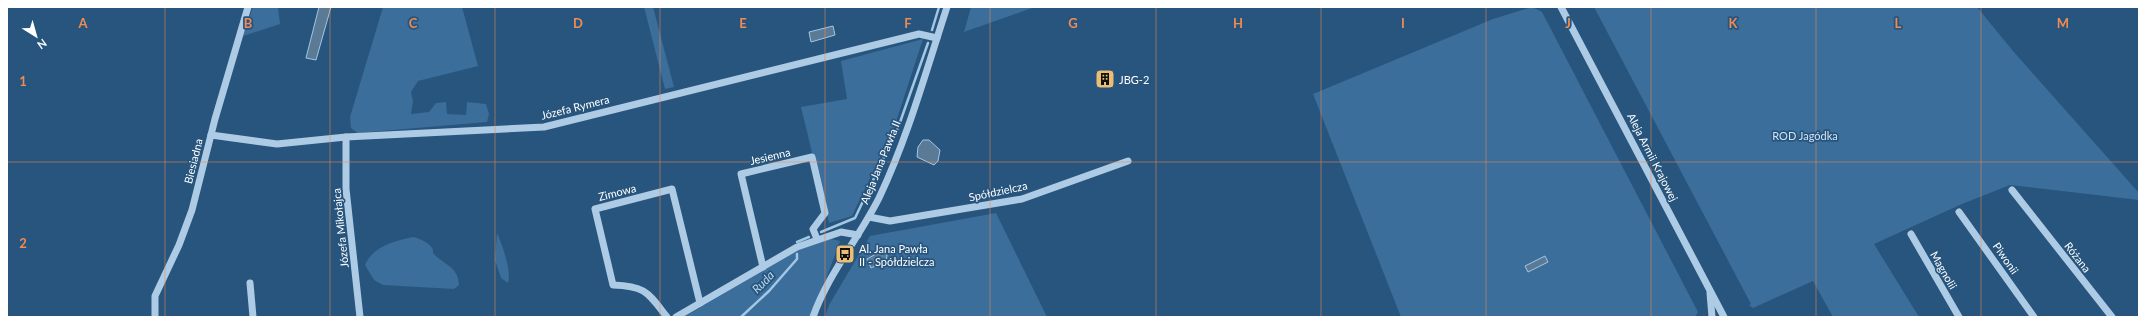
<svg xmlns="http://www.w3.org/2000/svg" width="2146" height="324" font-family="Lato,sans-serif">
	<rect width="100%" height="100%" fill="#27557d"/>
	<g fill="#3b6e9a">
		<path d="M253 7H278L280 24 243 36Z"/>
		<path d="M383 7H462L478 66 418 81 411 92 413 101 411 114 429 112 436 103 446 102 447 114 466 115 467 102 486 104 489 114 487 122 358 133 351 128 350 117Z"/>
		<path d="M644 7H653L674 87 665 89Z"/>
		<path d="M971 7H1035L964 32Z"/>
		<path d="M1532 7 1542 12 1698 312 1695 317H1401L1313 94 1493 19Z"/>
		<path d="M1594 7H1977L2013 51 2139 193V200L2010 185 1962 204 1874 244 1919 317H1833L1813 281 1753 308 1749 305 1751 304Z"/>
		<path d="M923 39 894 128 852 216 829 223 801 107 847 99 841 61Z"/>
		<path d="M996 213 1047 317H825L829 305 870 236Z"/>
		<path d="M497 233C502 244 512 272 508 283L501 278 495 260Z"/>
		<path d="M413 237C419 238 429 243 432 248 435 252 431 250 434 254 444 265 458 266 459 285L454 289 383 285 374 280 365 265C373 246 395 241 413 237Z"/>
		<path d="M831 239 840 241 812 317H684L798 250Z"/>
	</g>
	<g fill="#5a7a96" stroke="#a2c7e5">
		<path d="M319 7H331L316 60 306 58Z"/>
		<path d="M833 26 835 35 811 42 809 32Z"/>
		<path d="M923 140H929L940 150 938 161 934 165 917 157 918 147Z"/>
		<path d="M883 253 887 255 886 261 871 268 867 259 876 254Z"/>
		<path d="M1545 256 1548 262 1528 272 1525 266Z"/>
	</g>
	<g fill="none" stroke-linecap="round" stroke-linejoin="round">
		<g stroke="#a2c7e5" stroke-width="2.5">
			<path d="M932 30 939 7"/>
			<path d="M821 232 855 218 898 128 928 43"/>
			<path d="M797 242 809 237"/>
			<path d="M741 317 769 291 797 259V254"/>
		</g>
		<g stroke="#adcbe5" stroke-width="7">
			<path d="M1561 7 1724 317"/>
			<path d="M211 135 277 144 346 137 544 127 919 34 937 38"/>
			<path d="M346 137V189L360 317"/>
			<path d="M2012 190 2112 317"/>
			<path d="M1959 212 2034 317"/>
			<path d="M869 217 890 221 1022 199 1128 161"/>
			<path d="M1911 234 1959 317"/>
			<path d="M763 267 741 174 812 157 825 213 813 229 817 239"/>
			<path d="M250 283 253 317"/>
			<path d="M1710 293 1712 317"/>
			<path d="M155 317V296L179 245 192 210 215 119 248 7"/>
			<path d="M667 317C648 293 646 286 613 285L595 209 672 189 700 303"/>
			<path d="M676 317 797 247 841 232 858 235"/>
			<path d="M813 317C828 274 859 238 879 198 908 137 926 71 947 7"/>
		</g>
	</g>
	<path fill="none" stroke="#ef8b55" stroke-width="1" stroke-opacity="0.55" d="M165 7V317M330 7V317M495 7V317M660 7V317M825 7V317M990 7V317M1156 7V317M1321 7V317M1486 7V317M1651 7V317M1816 7V317M1981 7V317M7 162H2139"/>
	<defs>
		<g id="building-square" transform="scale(1)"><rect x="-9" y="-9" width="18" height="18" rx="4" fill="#ecbe73" stroke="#27557d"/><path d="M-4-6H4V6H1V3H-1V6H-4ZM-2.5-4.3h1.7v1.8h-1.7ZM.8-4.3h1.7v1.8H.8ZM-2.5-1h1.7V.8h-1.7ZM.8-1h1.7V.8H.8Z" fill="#111"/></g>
		<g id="bus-square" transform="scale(1)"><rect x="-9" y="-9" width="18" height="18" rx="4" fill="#ecbe73" stroke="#27557d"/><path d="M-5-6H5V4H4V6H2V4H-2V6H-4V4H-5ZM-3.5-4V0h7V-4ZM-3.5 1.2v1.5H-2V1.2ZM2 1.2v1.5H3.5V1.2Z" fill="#111"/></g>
	</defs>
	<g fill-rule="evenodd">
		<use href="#building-square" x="1105" y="79"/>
		<use href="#bus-square" x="845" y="254"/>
	</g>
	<g text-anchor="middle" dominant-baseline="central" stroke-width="3.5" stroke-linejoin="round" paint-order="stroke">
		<g font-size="11" fill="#fff" stroke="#27557d" text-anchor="start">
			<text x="1119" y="79">JBG-2</text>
			<text x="859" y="248">Al. Jana Pawła<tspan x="859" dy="13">II - Spółdzielcza</tspan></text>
		</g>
		<g font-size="11" fill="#fff" stroke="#27557d">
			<text transform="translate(575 107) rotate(-14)">Józefa Rymera</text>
			<text transform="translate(770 156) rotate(-13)">Jesienna</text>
			<text transform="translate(1653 157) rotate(63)">Aleja Armii Krajowej</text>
			<text transform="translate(193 161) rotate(-76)">Biesiadna</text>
			<text transform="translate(880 162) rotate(-68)">Aleja Jana Pawła II</text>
			<text transform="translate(998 191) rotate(-12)">Spółdzielcza</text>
			<text transform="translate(617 192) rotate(-14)">Zimowa</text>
			<text transform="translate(340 228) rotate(-96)">Józefa Mikołajca</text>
			<text transform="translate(2078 257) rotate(52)">Różana</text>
			<text transform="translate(2006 258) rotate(55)">Piwonii</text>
			<text transform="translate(1944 270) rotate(60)">Magnolii</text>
		</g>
		<g font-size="11" fill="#d0e3f4" stroke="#27557d">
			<text x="1805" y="135">ROD Jagódka</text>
		</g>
		<g font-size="12" font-style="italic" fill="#b8d5ec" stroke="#27557d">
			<text transform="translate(763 282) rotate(-46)">Ruda</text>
		</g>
	</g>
	<g font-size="13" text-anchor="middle" font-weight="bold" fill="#ef8b55" stroke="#27557d" stroke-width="3.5" stroke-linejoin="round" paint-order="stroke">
		<text x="83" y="28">A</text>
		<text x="248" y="28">B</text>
		<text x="413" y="28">C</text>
		<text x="578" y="28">D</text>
		<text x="743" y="28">E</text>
		<text x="908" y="28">F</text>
		<text x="1073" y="28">G</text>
		<text x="1238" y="28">H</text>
		<text x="1403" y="28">I</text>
		<text x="1568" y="28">J</text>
		<text x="1733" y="28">K</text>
		<text x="1898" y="28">L</text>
		<text x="2063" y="28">M</text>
		<text x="23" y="86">1</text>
		<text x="23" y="248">2</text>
	</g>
	<rect width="2146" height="324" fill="none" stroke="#ffffff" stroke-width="16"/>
	<g transform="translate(36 36) rotate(143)" stroke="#27557d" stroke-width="3" paint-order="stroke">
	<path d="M0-3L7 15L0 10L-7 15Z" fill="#ffffff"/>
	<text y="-6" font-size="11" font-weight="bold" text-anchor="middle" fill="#ffffff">N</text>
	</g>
</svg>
